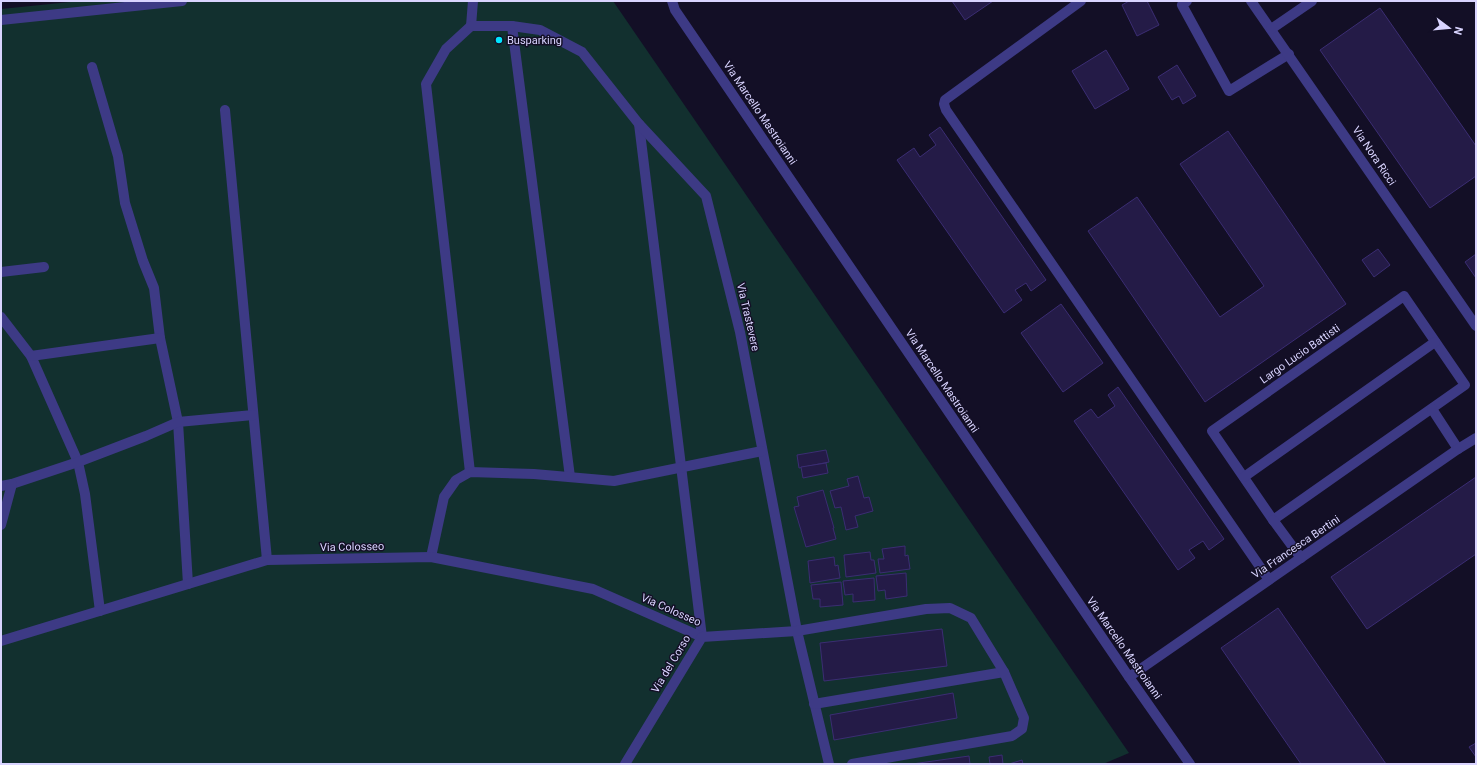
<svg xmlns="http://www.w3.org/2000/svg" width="1477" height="765" font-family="Roboto,sans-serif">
	<rect width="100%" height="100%" fill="#130f26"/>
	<path fill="#12302f" d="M80 1H613L1129 753 1103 764H1V9Z"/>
	<g fill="#241b47" stroke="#3b2d73">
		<path d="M952 1H993L965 20Z"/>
		<path d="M1129 1H1147L1159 25 1137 36 1122 5Z"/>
		<path d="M1380 8 1476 146V176L1430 208 1320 50Z"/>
		<path d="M1106 50 1129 89 1095 109 1072 71Z"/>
		<path d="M1177 65 1196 96 1183 104 1179 96 1172 100 1158 77Z"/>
		<path d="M940 127 1046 280 1031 291 1026 283 1015 290 1022 300 1004 313 897 160 914 148 920 157 936 145 929 135Z"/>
		<path d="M1228 131 1346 304 1205 402 1088 231 1137 197 1220 317 1264 286 1180 164Z"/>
		<path d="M1378 249 1390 265 1374 277 1362 260Z"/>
		<path d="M1476 254V278L1465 262Z"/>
		<path d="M1061 304 1103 363 1063 392 1021 333Z"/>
		<path d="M1118 387 1224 539 1209 550 1203 541 1189 550 1195 558 1178 570 1074 421 1091 409 1098 418 1115 406 1108 395Z"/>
		<path d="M826 450 829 462 799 468 797 455Z"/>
		<path d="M826 463 828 473 803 478 801 467Z"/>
		<path d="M858 476 864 498 869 497 873 511 855 516 858 527 846 530 841 507 835 508 830 491 849 486 847 479Z"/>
		<path d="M1476 477V554L1367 629 1331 577Z"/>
		<path d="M823 490 834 528H833L836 539 806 547 794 507 799 506 797 497Z"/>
		<path d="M905 546V556L908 555 910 569 880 573 878 559H884L882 549Z"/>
		<path d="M870 552 871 560H874L876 573 846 577 844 555Z"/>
		<path d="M834 557 835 566 838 565 840 578 810 583 808 561Z"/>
		<path d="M906 573 907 596 886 599 885 590 878 591 876 576Z"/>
		<path d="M874 578 875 600 853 602V594L845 595 843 581Z"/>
		<path d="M841 582 843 605 820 607V599H813L811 585Z"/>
		<path d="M1278 608 1386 764H1301L1221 648Z"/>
		<path d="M942 629 947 666 824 681 820 643Z"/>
		<path d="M953 693 957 718 834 740 830 715Z"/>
		<path d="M1476 743V757L1469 747Z"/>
		<path d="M1002 755 1003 764H990L989 757Z"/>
		<path d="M969 756 970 764H912Z"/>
		<path d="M1022 760 1023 764H1009Z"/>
	</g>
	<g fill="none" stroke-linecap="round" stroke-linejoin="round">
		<g stroke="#3d3a85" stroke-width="10">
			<path d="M1081 1 945 100 944 104 946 110 1269 580"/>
			<path d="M1187 1 1182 5 1229 91 1289 54"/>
			<path d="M1404 296 1465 385 1273 520 1212 431Z"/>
			<path d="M1432 409 1458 449"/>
			<path d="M1244 477 1435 342"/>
			<path d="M1273 520 1301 558"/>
		</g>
		<g stroke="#3d3a85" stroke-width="10">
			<path d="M672 1 675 10 1129 677 1190 764"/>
			<path d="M1251 1 1476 326"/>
			<path d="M1 20 182 1"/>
			<path d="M471 26 473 1"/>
			<path d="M512 26 570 477"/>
			<path d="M1271 29 1312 1"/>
			<path d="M92 67 118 156 125 203 143 261 154 288 160 338 178 422 188 584"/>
			<path d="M225 110 267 560"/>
			<path d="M639 124 702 637"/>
			<path d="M1 272 44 267"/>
			<path d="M1 317 31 356 78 462 85 494 100 611"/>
			<path d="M31 356 160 338"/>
			<path d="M470 472 426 84 446 49 471 26H512L540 30 582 52 639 124 706 196 740 332 797 631 829 764"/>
			<path d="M1 486 12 484 78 462 146 436 178 422 253 415"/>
			<path d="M1 525 12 484"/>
			<path d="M431 557 444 497 456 480 470 472 534 474 614 481 762 451"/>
			<path d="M1 641 267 560 431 557 593 589 702 637"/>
			<path d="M1129 677 1458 449 1476 438"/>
			<path d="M814 704 1004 672"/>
			<path d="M625 764 702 637 797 631 926 609 950 608 971 618 1004 672 1024 718 1022 729 1012 736 852 764"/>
		</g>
	</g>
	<circle fill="#00e5ff" stroke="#130f26" stroke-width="1.5" cx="499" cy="40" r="4"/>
	<g text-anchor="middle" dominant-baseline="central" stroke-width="3" stroke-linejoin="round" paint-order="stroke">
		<g font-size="11" fill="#d9d4ff" stroke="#130f26" text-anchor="start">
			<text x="507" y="40">Busparking</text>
		</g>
		<g font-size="11" fill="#d9d4ff" stroke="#130f26">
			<text transform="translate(760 113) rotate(56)">Via Marcello Mastroianni</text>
			<text transform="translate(1374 156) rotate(56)">Via Nora Ricci</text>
			<text transform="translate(748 317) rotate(77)">Via Trastevere</text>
			<text transform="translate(1300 354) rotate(-35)">Largo Lucio Battisti</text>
			<text transform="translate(942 381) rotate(56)">Via Marcello Mastroianni</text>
			<text transform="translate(352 547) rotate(-1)">Via Colosseo</text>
			<text transform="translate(1296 547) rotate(-34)">Via Francesca Bertini</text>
			<text transform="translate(671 610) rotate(24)">Via Colosseo</text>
			<text transform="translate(1124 648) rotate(55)">Via Marcello Mastroianni</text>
			<text transform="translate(671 664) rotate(-59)">Via del Corso</text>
		</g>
	</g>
	<rect width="1477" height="765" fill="none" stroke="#d9d4ff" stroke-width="4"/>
	<g transform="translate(1449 28) rotate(106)" stroke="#130f26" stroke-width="3" paint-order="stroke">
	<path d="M0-3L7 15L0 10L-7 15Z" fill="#d9d4ff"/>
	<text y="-6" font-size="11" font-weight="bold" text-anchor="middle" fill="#d9d4ff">N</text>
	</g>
</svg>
